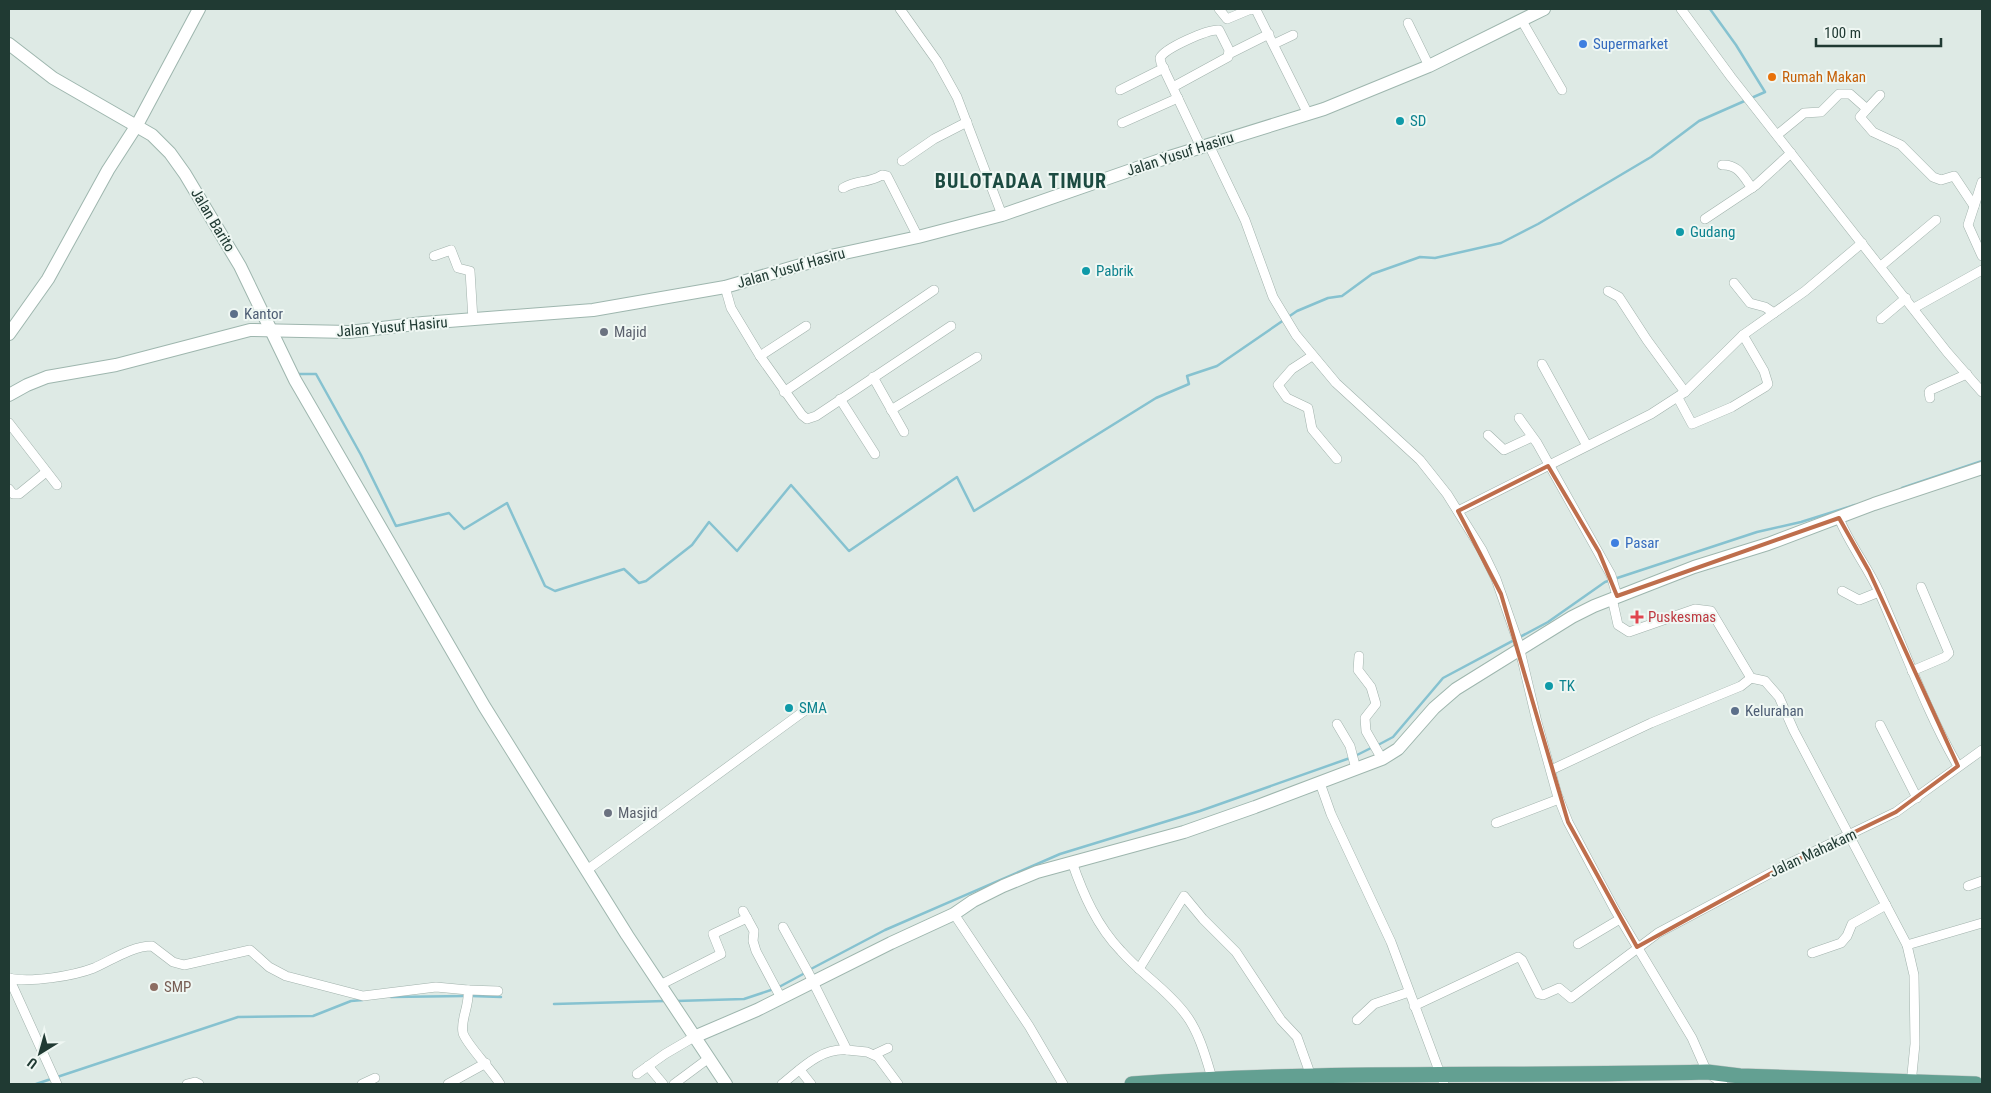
<svg xmlns="http://www.w3.org/2000/svg" width="1991" height="1093" font-family="'Roboto Condensed',sans-serif">
	<rect width="100%" height="100%" fill="#deeae5"/>
	<g fill="none" stroke-linecap="round" stroke-linejoin="round">
		<g stroke="#86c2d0" stroke-width="2.5">
			<path d="M297 374H316L361 455 396 526 449 513 464 529 507 503 545 586 555 591 624 569 639 583 646 581 692 545 709 522 737 551 791 485 849 551 957 477 974 511 1156 398 1189 384 1187 376 1217 366 1297 311 1328 298 1342 296 1372 274 1420 257 1435 258 1501 243 1538 224 1651 157 1699 121 1765 92 1736 45 1710 9"/>
			<path d="M1902 488 1982 461"/>
			<path d="M1378 745 1393 737 1443 678 1548 622 1605 582 1757 532 1801 522 1855 505"/>
			<path d="M1355 756 1373 747"/>
			<path d="M809 970 885 930 1060 854 1200 811 1350 758"/>
			<path d="M779 987 805 973"/>
			<path d="M471 996 501 997"/>
			<path d="M391 997 465 996"/>
			<path d="M676 1001 744 999 774 989"/>
			<path d="M554 1004 665 1001"/>
			<path d="M36 1084 238 1017 313 1016 351 1001 363 1000"/>
		</g>
		<g stroke="#a1b2ac" stroke-width="10">
			<g id="street">
				<path d="M900 9 937 61 957 97 1002 215"/>
				<path d="M1219 9 1227 19 1251 9 1256 10 1308 114"/>
				<path d="M1681 9 1731 77 1947 352 1982 392"/>
				<path d="M1522 21 1562 90"/>
				<path d="M1408 23 1429 66"/>
				<path d="M1274 44 1293 35"/>
				<path d="M1229 54 1269 34"/>
				<path d="M1173 87 1228 57 1229 50 1219 30C1208 29 1165 48 1160 58L1161 63 1201 147"/>
				<path d="M1120 90 1164 68"/>
				<path d="M1867 109 1880 95"/>
				<path d="M1122 123 1178 98"/>
				<path d="M1777 135 1804 113 1821 112 1839 94H1850L1867 109 1860 117 1873 132 1901 145 1933 177 1941 180 1954 176 1974 206"/>
				<path d="M1209 145 1245 220 1273 297 1296 335 1336 383 1420 460 1447 494 1482 550 1496 579 1518 642 1537 722 1557 794 1568 822 1615 910 1692 1038 1707 1072 1723 1084"/>
				<path d="M902 161 934 139 967 122"/>
				<path d="M1722 165C1738 164 1743 176 1752 188"/>
				<path d="M1982 182 1968 225 1982 256"/>
				<path d="M843 188C859 179 867 184 882 175L887 176 918 237"/>
				<path d="M1705 219 1756 185 1791 153"/>
				<path d="M434 256 451 250 458 268 470 271 473 320"/>
				<path d="M1881 266 1936 220"/>
				<path d="M1734 283 1750 303 1765 307 1774 313"/>
				<path d="M725 287 731 308 760 356"/>
				<path d="M1608 291 1619 297 1647 340 1685 392"/>
				<path d="M1914 308 1982 270"/>
				<path d="M1881 319 1906 298"/>
				<path d="M806 326 760 356 802 415 807 419 816 416 951 326"/>
				<path d="M1312 356 1292 369 1278 385 1287 398 1308 408 1312 429 1337 459"/>
				<path d="M1542 364 1586 444"/>
				<path d="M873 377 904 432"/>
				<path d="M784 392 934 290"/>
				<path d="M1678 398 1692 424 1732 407 1765 387 1768 384 1764 371 1743 335"/>
				<path d="M1930 398 1929 392 1931 390 1967 374"/>
				<path d="M840 399 875 454"/>
				<path d="M891 410 977 357"/>
				<path d="M1519 418 1537 443 1611 575 1617 596"/>
				<path d="M9 423 57 485"/>
				<path d="M1488 435 1504 450 1532 437"/>
				<path d="M9 489 13 494H19L46 472"/>
				<path d="M1458 511 1651 414 1685 392 1743 335 1805 291 1862 243"/>
				<path d="M1839 518C1849 544 1868 567 1879 592 1905 650 1926 711 1958 766"/>
				<path d="M1842 591 1859 600 1879 592"/>
				<path d="M1612 598 1618 625 1629 632 1695 609 1711 611 1751 678 1765 681 1779 697 1794 731 1907 945 1914 975 1915 1044 1911 1084"/>
				<path d="M1359 656 1358 670 1371 687 1376 704 1365 718 1366 731 1382 759"/>
				<path d="M1912 671 1945 657 1949 653 1921 587"/>
				<path d="M1337 724 1350 746 1356 769"/>
				<path d="M1880 725 1917 798"/>
				<path d="M1551 770 1651 723 1741 686 1751 678"/>
				<path d="M1320 783 1331 814 1391 942 1444 1084"/>
				<path d="M1496 823 1559 799"/>
				<path d="M1072 862C1083 894 1097 926 1121 951 1141 974 1168 990 1186 1015 1199 1032 1206 1058 1212 1078"/>
				<path d="M587 870 811 706"/>
				<path d="M1968 886 1982 881"/>
				<path d="M743 911 754 931 753 941 756 951 781 998"/>
				<path d="M954 914 1029 1026 1063 1084"/>
				<path d="M783 927 809 974 847 1050 867 1052 878 1057 898 1084"/>
				<path d="M1578 944 1620 919"/>
				<path d="M1907 945 1982 923"/>
				<path d="M1812 953 1841 943 1847 936 1852 924 1886 905"/>
				<path d="M1139 969 1184 896 1203 919 1236 952 1281 1020 1297 1037 1311 1076"/>
				<path d="M9 978C30 983 73 976 94 968 112 960 132 946 152 946L173 962 184 965 250 950 269 967 286 976 363 996 436 987 468 990C470 1005 460 1020 463 1033 466 1044 492 1070 500 1084"/>
				<path d="M9 978 57 1084"/>
				<path d="M660 985 721 954 713 934 747 918"/>
				<path d="M468 990 498 991"/>
				<path d="M1414 1006 1518 957 1522 960 1539 994 1543 995 1559 988 1571 998 1658 933 1784 866 1896 812 1982 750"/>
				<path d="M1357 1020 1374 1004 1409 992"/>
				<path d="M875 1054 888 1048"/>
				<path d="M648 1066 663 1084"/>
				<path d="M800 1070 811 1084"/>
				<path d="M637 1074 665 1054 694 1037"/>
				<path d="M187 1084 195 1082 199 1084"/>
				<path d="M362 1084 375 1078"/>
				<path d="M448 1084 486 1063"/>
				<path d="M674 1084 709 1058"/>
				<path d="M782 1084C801 1069 820 1048 847 1050"/>
			</g>
		</g>
		<g stroke="#9eb6ae" stroke-width="14">
			<g id="secondary">
				<path d="M9 44 53 78 152 135 170 153 185 174 240 266 295 380 484 706 627 935 726 1084"/>
				<path d="M9 334 48 279 108 170 137 125 199 9"/>
				<path d="M9 395 27 385 47 377 116 365 250 330 349 332 423 323 593 310 725 287 835 255 918 237 1002 215 1160 160 1324 109 1429 66 1544 9"/>
				<path d="M694 1037 757 1010 891 943 954 914 973 901 1003 886 1037 872 1184 832 1255 807 1382 759 1398 749 1434 708 1456 689 1572 617 1594 606 1694 567 1768 544 1874 504 1982 468"/>
			</g>
		</g>
		<g stroke="#bcc4c2" stroke-width="16">
			<path id="primary" d="M1132 1084C1323 1070 1516 1077 1707 1072L1740 1076 1976 1084"/>
		</g>
		<use href="#street" stroke="#fff" stroke-width="9"/>
		<use href="#secondary" stroke="#fff" stroke-width="12"/>
		<use href="#primary" stroke="#63a092" stroke-width="15"/>
	</g>
	<path fill="none" stroke="#be6e4c" stroke-width="4" stroke-linejoin="round" d="M1548 466 1599 552 1617 596 1839 518 1869 571 1958 766 1896 812 1784 866 1637 947 1568 822 1501 594 1458 511Z"/>
	<g fill="#3f7fe0" stroke="#eff7f3" stroke-width="2">
		<circle cx="1583" cy="44" r="5"/>
		<circle cx="1615" cy="543" r="5"/>
	</g>
	<circle fill="#e8710a" stroke="#eff7f3" stroke-width="2" cx="1772" cy="77" r="5"/>
	<g fill="#0f9aa8" stroke="#eff7f3" stroke-width="2">
		<circle cx="1400" cy="121" r="5"/>
		<circle cx="1680" cy="232" r="5"/>
		<circle cx="1086" cy="271" r="5"/>
		<circle cx="1549" cy="686" r="5"/>
		<circle cx="789" cy="708" r="5"/>
	</g>
	<g fill="#5c6f8a" stroke="#eff7f3" stroke-width="2">
		<circle cx="234" cy="314" r="5"/>
		<circle cx="1735" cy="711" r="5"/>
	</g>
	<g fill="#6b7280" stroke="#eff7f3" stroke-width="2">
		<circle cx="604" cy="332" r="5"/>
		<circle cx="608" cy="813" r="5"/>
	</g>
	<path fill="#e0444e" stroke="#eff7f3" stroke-width="2" d="M1634.5 609.5h5v5h5v5h-5v5h-5v-5h-5v-5h5z"/>
	<circle fill="#8d6e63" stroke="#eff7f3" stroke-width="2" cx="154" cy="987" r="5"/>
	<g text-anchor="middle" dominant-baseline="central" stroke-width="4" stroke-linejoin="round" paint-order="stroke">
		<g font-size="15" fill="#366cbe" stroke="#eff7f3" text-anchor="start">
			<text x="1593" y="44">Supermarket</text>
			<text x="1625" y="543">Pasar</text>
		</g>
		<g font-size="15" fill="#c56008" stroke="#eff7f3" text-anchor="start">
			<text x="1782" y="77">Rumah Makan</text>
		</g>
		<g font-size="15" fill="#0d838f" stroke="#eff7f3" text-anchor="start">
			<text x="1410" y="121">SD</text>
			<text x="1690" y="232">Gudang</text>
			<text x="1096" y="271">Pabrik</text>
			<text x="1559" y="686">TK</text>
			<text x="799" y="708">SMA</text>
		</g>
		<g font-size="15" fill="#203a33" stroke="#eff7f3">
			<text transform="translate(1180 154) rotate(-18)">Jalan Yusuf Hasiru</text>
			<text transform="translate(213 220) rotate(59)">Jalan Barito</text>
			<text transform="translate(791 268) rotate(-16)">Jalan Yusuf Hasiru</text>
			<text transform="translate(392 327) rotate(-5)">Jalan Yusuf Hasiru</text>
			<text transform="translate(1813 853) rotate(-25)">Jalan Mahakam</text>
		</g>
		<g font-size="15" fill="#4e5e75" stroke="#eff7f3" text-anchor="start">
			<text x="244" y="314">Kantor</text>
			<text x="1745" y="711">Kelurahan</text>
		</g>
		<g font-size="15" fill="#5b616d" stroke="#eff7f3" text-anchor="start">
			<text x="614" y="332">Majid</text>
			<text x="618" y="813">Masjid</text>
		</g>
		<g font-size="15" fill="#be3a42" stroke="#eff7f3" text-anchor="start">
			<text x="1648" y="617">Puskesmas</text>
		</g>
		<g font-size="15" fill="#785e54" stroke="#eff7f3" text-anchor="start">
			<text x="164" y="987">SMP</text>
		</g>
		<g font-size="20" font-weight="bold" letter-spacing="1" fill="#1c4b41" stroke="#eff7f3">
			<text x="1021" y="181">BULOTADAA TIMUR</text>
		</g>
	</g>
	<rect width="1991" height="1093" fill="none" stroke="#203a33" stroke-width="20"/>
	<g transform="translate(40 1053) rotate(217)" stroke="#eff7f3" stroke-width="4" paint-order="stroke">
	<path d="M0-4L9 19L0 12L-9 19Z" fill="#203a33"/>
	<text y="-8" font-size="14" font-weight="bold" text-anchor="middle" fill="#203a33">U</text>
	</g>
	<path d="M1816 38v8h125v-8" fill="none" stroke="#203a33" stroke-width="2.5"/>
	<text x="1824" y="38" font-size="15" fill="#203a33" stroke="#eff7f3" stroke-width="4" paint-order="stroke">100 m</text>
</svg>
